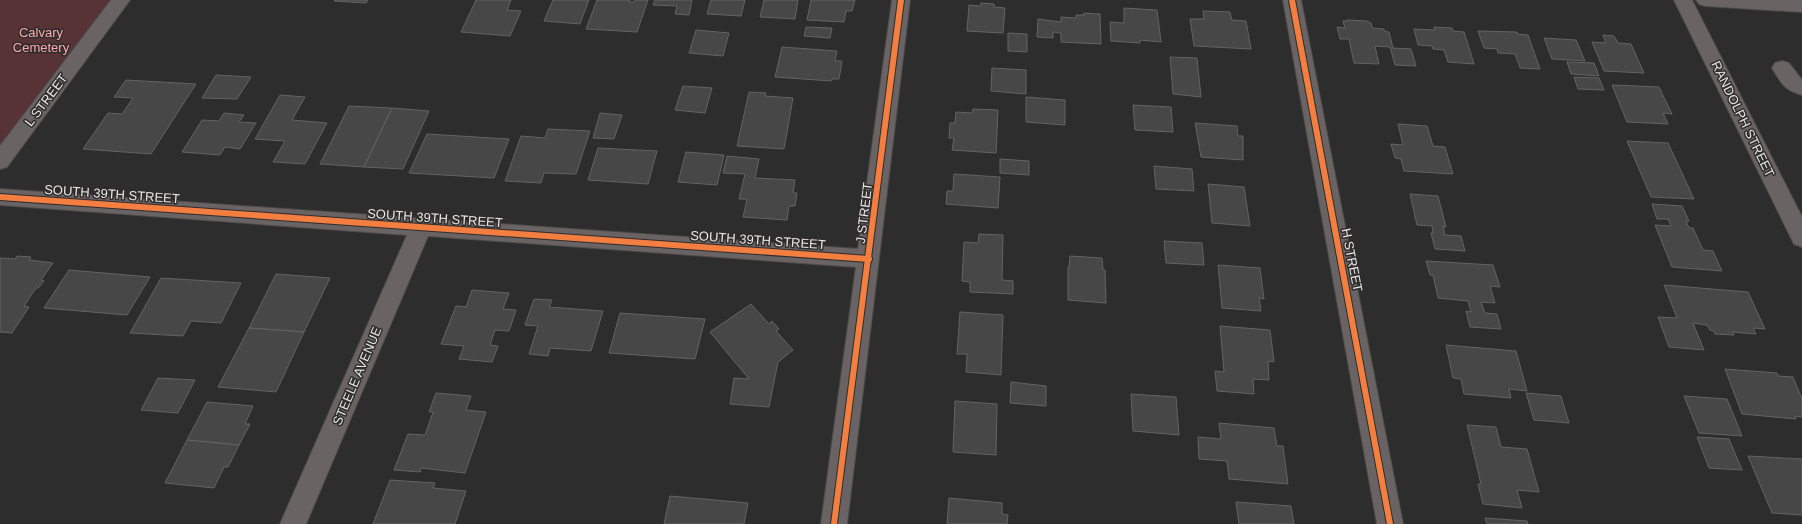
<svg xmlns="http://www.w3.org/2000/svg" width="1802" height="524" font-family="Helvetica,sans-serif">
	<rect width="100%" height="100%" fill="#2e2d2d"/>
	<path fill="#573335" d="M0 0H121L0 161Z"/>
	<g fill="#484747" stroke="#646363">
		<path d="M335 0H368L366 3 334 1Z"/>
		<path d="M476 0H511L507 10 521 11 510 36 461 32Z"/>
		<path d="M553 0H589L580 24 544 21Z"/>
		<path d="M597 0H630L629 2H634L635 0H648L637 32 586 29Z"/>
		<path d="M655 0H692L689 15 675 14 677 6 653 5Z"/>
		<path d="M711 0H745L741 16 707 14Z"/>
		<path d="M764 0H798L795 19 760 17Z"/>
		<path d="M811 0H855L852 11H846L844 22 807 20Z"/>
		<path d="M981 3 994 4V7L1005 8 1003 33 967 31 969 5 981 6Z"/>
		<path d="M1124 8 1157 10 1161 42 1140 40V43L1111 41 1110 22 1124 23Z"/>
		<path d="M1203 11 1230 12 1232 20 1246 21 1251 49 1194 46 1190 19H1204Z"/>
		<path d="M1084 13 1100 14 1101 44 1061 42V33L1053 32V38L1037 37 1038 19 1061 22V17L1076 18V15H1084Z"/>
		<path d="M1347 20 1366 21 1371 23 1372 28 1384 29V31L1389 32 1393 48 1411 49 1416 66 1395 65 1390 47 1375 46 1379 64 1354 63 1349 39H1340L1337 27 1345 28 1343 21H1347Z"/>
		<path d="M806 27 832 28 830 38 804 36Z"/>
		<path d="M1434 27 1452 28 1453 31 1464 32 1474 64 1448 62 1444 50 1433 49 1432 46 1418 45 1414 29 1435 30Z"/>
		<path d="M696 30 729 33 723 56 689 53Z"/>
		<path d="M1478 31 1517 32V34L1528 35 1540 69 1520 68 1515 54 1498 53 1497 49 1484 48Z"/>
		<path d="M1008 33 1027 34V52L1008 51Z"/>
		<path d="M1603 35 1614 36 1618 43 1631 44 1644 73 1604 71 1592 42 1606 43Z"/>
		<path d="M1544 38 1576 40 1585 61 1552 59Z"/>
		<path d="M782 47 837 51 835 61H842L839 79H832L831 81 775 77Z"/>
		<path d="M1170 57 1197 58 1201 97 1173 94Z"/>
		<path d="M1567 62 1594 63 1599 76 1571 74Z"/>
		<path d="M992 68 1026 70V94L991 91Z"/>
		<path d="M216 75 251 77 237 99 202 98Z"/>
		<path d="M1574 77 1599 78 1604 90 1578 89Z"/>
		<path d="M126 80 196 84 151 154 83 149 108 113 122 114 133 98 114 97Z"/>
		<path d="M1612 85 1659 87 1672 114 1663 113 1668 124 1627 122Z"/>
		<path d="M683 86 712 88 705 113 675 110Z"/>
		<path d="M749 92 766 93 765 96 793 98 784 149 737 146Z"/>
		<path d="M280 95 305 97 292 120 327 123 305 164 273 162 285 141 255 139Z"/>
		<path d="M1026 97 1065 100V125L1026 122Z"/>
		<path d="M1133 105 1171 107 1173 132 1135 130Z"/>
		<path d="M349 106 392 108 364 167 320 164Z"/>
		<path d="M392 108 429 111 403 169 364 167Z"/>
		<path d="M973 109 998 110 996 153 952 150 954 138H949L950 123H955L956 112 972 113Z"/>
		<path d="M224 113 244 115 239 122 256 123 240 149 225 147 220 155 182 152 202 120 219 121Z"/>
		<path d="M600 113 622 115 614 139 593 138Z"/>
		<path d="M1195 123 1237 126 1238 136H1243V160L1201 157Z"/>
		<path d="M1398 124 1427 126 1433 146 1445 147 1453 174 1404 171 1401 159 1395 158 1391 144 1403 145Z"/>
		<path d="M548 129 590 131 576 174 544 173 541 183 505 181 521 136 545 138Z"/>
		<path d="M427 134 509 139 494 178 409 173Z"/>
		<path d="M1627 141 1668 143 1694 199 1651 197Z"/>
		<path d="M598 148 657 151 648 184 588 180Z"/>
		<path d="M686 152 724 155 717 185 678 182Z"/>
		<path d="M727 156 759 159 755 178 795 180 793 193H797L795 206H789L787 220 743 217 747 199H739L745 174 723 173Z"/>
		<path d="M1000 159 1029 161V175L1000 173Z"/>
		<path d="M1154 166 1192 169 1194 191 1156 189Z"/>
		<path d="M954 174 1000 177 998 208 946 204 947 191H953Z"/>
		<path d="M1208 184 1244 187 1250 226 1212 223Z"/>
		<path d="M1410 194 1438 196 1446 227 1443 226 1445 235 1461 236 1465 251 1435 249 1431 233H1433L1432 226 1417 225Z"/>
		<path d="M1652 204 1682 206 1689 221H1686L1689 228H1693L1703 250 1713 251 1722 271 1672 267 1655 225 1671 226 1668 219H1657Z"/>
		<path d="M979 234 1003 235 1002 280 1013 281V294L970 292V282L962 281 964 242 978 243Z"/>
		<path d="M1164 241 1202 243 1204 265 1166 263Z"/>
		<path d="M17 256 31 257 29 260 53 263 41 280 44 281 38 288H36L24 306 29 307 12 333 0 332V258L15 259Z"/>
		<path d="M1070 256 1102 258 1103 270H1105L1106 303 1068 300V267H1069Z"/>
		<path d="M1426 261 1493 265 1500 287 1490 286 1495 303 1481 302 1485 313 1497 314 1501 329 1470 327 1466 311 1471 312 1468 301 1438 298 1433 275H1430Z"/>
		<path d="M1218 265 1260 268 1264 299 1259 298 1261 311 1222 308Z"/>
		<path d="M69 270 150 277 127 315 44 308Z"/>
		<path d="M276 274 330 278 304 332 249 328Z"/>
		<path d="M161 278 241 283 221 323 191 321 183 336 130 333Z"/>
		<path d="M1664 285 1748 292 1765 329 1753 328 1756 334 1733 332 1734 335 1715 334 1714 331 1710 330 1707 325 1693 323 1704 350 1669 347 1658 317 1677 318Z"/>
		<path d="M472 290 509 293 503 309 516 310 509 331 495 330 490 345 498 346 492 362 459 359 464 346 441 344 456 306 466 307Z"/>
		<path d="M534 299 552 300 549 307 603 311 591 351 550 348 548 356 529 354 538 326 525 325Z"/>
		<path d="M751 304 769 324 772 321 779 329 776 331 793 350 778 362 769 407 730 404 734 378 749 379 710 332Z"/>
		<path d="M960 312 1003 315 1001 375 966 372 967 354H957Z"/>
		<path d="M620 313 705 319 695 359 609 353Z"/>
		<path d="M1220 326 1270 330 1274 362 1268 361 1269 380 1253 379 1254 394 1217 391 1215 371 1224 372Z"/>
		<path d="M249 328 304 332 276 392 218 387Z"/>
		<path d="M1446 345 1516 351 1527 391 1509 389 1511 398 1464 394 1461 379 1453 378Z"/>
		<path d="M1725 369 1777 373 1778 376 1793 377 1802 399V417L1795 416 1796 419 1742 414Z"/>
		<path d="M158 378 195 380 178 413 141 410Z"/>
		<path d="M1011 382 1046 386V406L1010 403Z"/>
		<path d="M436 393 471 396 466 410 486 412 465 473 421 468 420 472 394 470 408 434 425 435 433 412H429Z"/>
		<path d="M1526 393 1561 396 1569 423 1534 420Z"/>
		<path d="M1131 394 1176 397 1179 435 1133 431Z"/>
		<path d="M1684 396 1727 399 1742 436 1699 433Z"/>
		<path d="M955 401 997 404 996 455 953 452Z"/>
		<path d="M207 402 253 406 245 424H250L239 445 187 440Z"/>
		<path d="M1219 423 1274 428 1277 446H1283L1288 484 1229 479 1227 461 1199 459 1198 437 1221 439Z"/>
		<path d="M1467 425 1496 427 1501 447 1527 449 1539 492 1517 490 1522 508 1483 504 1478 484H1481Z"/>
		<path d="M1697 437 1729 439 1742 470 1709 468Z"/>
		<path d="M187 440 239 445 228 467H224L214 488 165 483Z"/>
		<path d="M1748 456 1802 459V515L1772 513Z"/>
		<path d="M390 480 435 483 433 488 466 491 455 524H373Z"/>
		<path d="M670 496 748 503 744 524H664Z"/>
		<path d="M949 498 1002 503V514L1008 515 1007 524H947Z"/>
		<path d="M1236 502 1291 506 1294 524H1239Z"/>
		<path d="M1485 518 1527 521 1528 524H1487Z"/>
	</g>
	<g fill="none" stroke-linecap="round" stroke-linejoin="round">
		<g stroke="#4c4a4a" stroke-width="2">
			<g id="minor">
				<path d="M111 0H130L7 167 0 169V146Z"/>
				<path d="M892 0H910L847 524H821L856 267 428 236 306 524H280L407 235 0 205V189L858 249Z"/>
				<path d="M1283 0H1301L1403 524H1377Z"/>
				<path d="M1782 61 1789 63 1802 80V95C1784 90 1782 84 1772 68L1775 63Z"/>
			</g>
		</g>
		<g stroke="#4c4a4a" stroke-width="2">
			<g id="major">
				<path d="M1674 0H1692L1802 217V247L1794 244Z"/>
				<path d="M1696 0H1802V12L1705 6 1699 4Z"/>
			</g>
		</g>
		<use href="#minor" fill="#696363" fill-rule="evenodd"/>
		<use href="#major" fill="#6a6363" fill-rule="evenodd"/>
		<g stroke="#2f2c2c" stroke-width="8">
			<g id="cycleway">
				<path d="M1292 0 1390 524"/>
				<path d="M0 197 869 259"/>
				<path d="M834 524 901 0"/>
			</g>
		</g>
		<use href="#cycleway" stroke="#f27e40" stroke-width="6"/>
	</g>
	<g text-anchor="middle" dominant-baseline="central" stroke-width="3" stroke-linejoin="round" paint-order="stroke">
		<g font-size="13" fill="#fcaaac" stroke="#2f2c2c">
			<text x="41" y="32">Calvary<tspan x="41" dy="15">Cemetery</tspan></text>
		</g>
		<g font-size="13" fill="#e7e5e5" stroke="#2f2c2c">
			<text transform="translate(46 100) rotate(-53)">L STREET</text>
			<text transform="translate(1743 119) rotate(64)">RANDOLPH STREET</text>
			<text transform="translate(112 194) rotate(4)">SOUTH 39TH STREET</text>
			<text transform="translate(864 213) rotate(-83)">J STREET</text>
			<text transform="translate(435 218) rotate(4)">SOUTH 39TH STREET</text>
			<text transform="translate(758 240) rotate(4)">SOUTH 39TH STREET</text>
			<text transform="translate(1352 260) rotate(79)">H STREET</text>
			<text transform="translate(357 376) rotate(-67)">STEELE AVENUE</text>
		</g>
	</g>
</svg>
